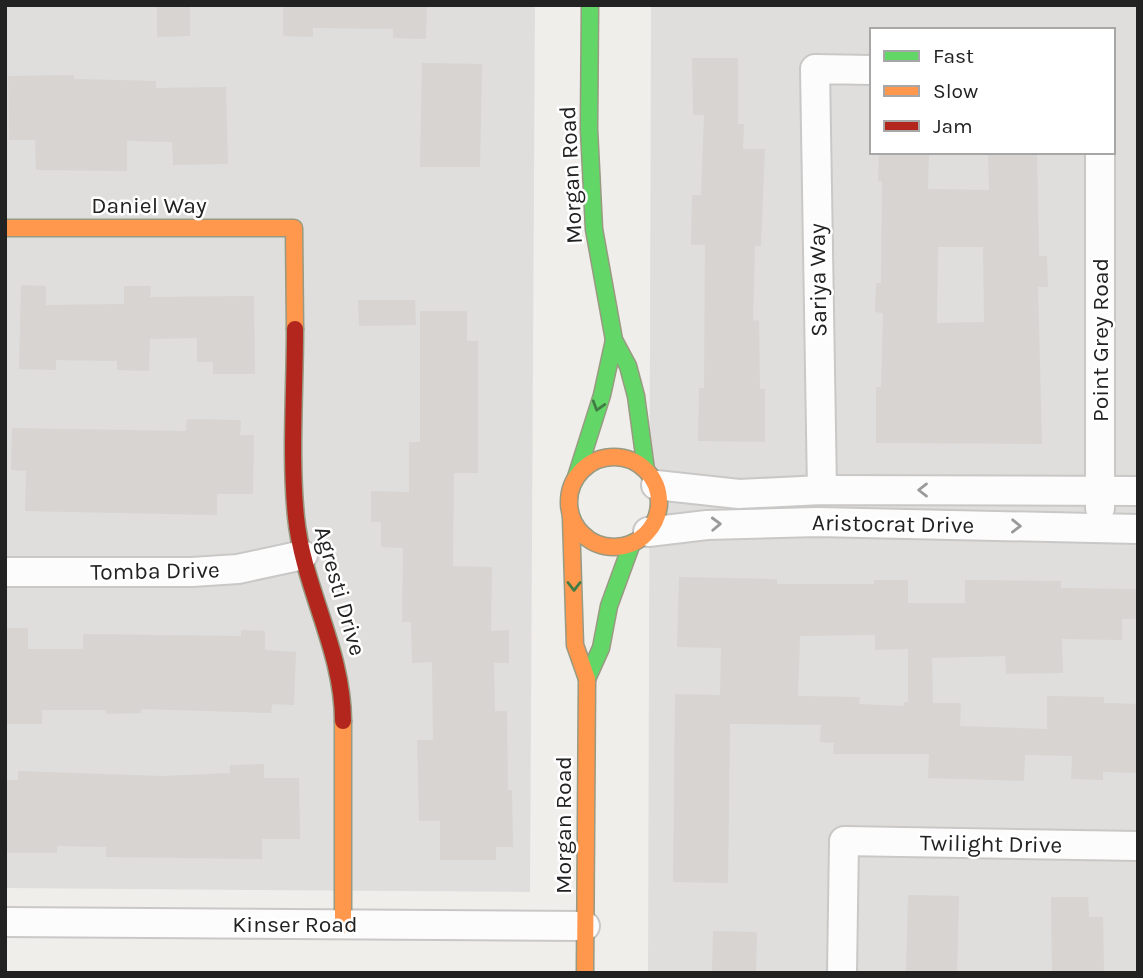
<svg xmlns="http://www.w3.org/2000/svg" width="1143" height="978" font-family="Karla,sans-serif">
	<rect width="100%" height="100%" fill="#f0eeeb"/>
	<g fill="#dfdedc" fill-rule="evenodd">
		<path d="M5 5H535L530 892 5 888Z"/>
		<path d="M651 5H1138V973H648ZM872 30H1113V152H872Z"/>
	</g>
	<g fill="#d7d4d2" fill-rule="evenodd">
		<path d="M157 5H190V36L157 37Z"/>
		<path d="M283 5H427L426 39 393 38V29L313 28V37L283 36Z"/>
		<path d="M692 58H738V124H744L743 149H765L761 246H755L753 321 759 320 760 389H765V442L698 441 699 388H704L705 245H691L692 195H701L704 115H693Z"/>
		<path d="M422 63 482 64 480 167H420Z"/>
		<path d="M74 75V79L156 81V88L226 87 228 164 173 165 172 142 127 141V171L36 170 35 140H9L8 76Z"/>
		<path d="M879 152H929L928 189 989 190 988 152H1037L1039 256H1047L1048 287H1038L1042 444 876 443V387H881L883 313 875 312 876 283H881L882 181H878ZM938 247H983L984 322 937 323Z"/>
		<path d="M21 285 46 286V305L124 304V286H151L150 297 254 296 255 374H213V362H197V338L150 339 149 371 117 370V361L56 360V370L19 369Z"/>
		<path d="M358 300H415L416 325 359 326Z"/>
		<path d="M420 311H467V341H478V473H454L453 566 492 567 491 631 509 630V663H494L495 711H507L508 790H512L513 847H496V860H440V821H419L417 740H433L432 662 412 663 411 622H402L403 548 381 547V522H371V491L409 492V442H420Z"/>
		<path d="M187 419 241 420 240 435H254L253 494H217V515L25 511 26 471 11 470 12 428 186 431Z"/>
		<path d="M679 577 777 579V584H874V580H908V603H965V580L1061 581V588L1138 589V619H1122V640L1062 639 1063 673 1006 674 1005 656 932 658 933 703H961L960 726 1047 729V696L1104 697V703L1138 704V773L1103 772V780L1071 779 1072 756 1025 755 1024 781 928 778 929 754H833L834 743 820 742 821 725 730 724 728 883 673 882 675 694 720 695 721 648 677 647ZM875 635V650L908 649V702H904V706L859 704 860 697 798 696 800 636Z"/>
		<path d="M5 628H28V649H83V634L241 636V630L265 631V650L296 652 294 705 272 704 271 713 141 709V713L106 714V710H42V724H5Z"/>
		<path d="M264 764V778H299L300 839H262V859L106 857V847L57 846V853H5V780H18V771L161 776 230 773V765Z"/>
		<path d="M908 895 959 896 957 973H906Z"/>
		<path d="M1051 897H1088L1089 917H1103L1104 973H1052Z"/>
		<path d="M713 931 757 932 756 973H712Z"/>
	</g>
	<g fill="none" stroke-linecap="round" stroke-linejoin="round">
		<g stroke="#c9c8c7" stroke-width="32">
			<g id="street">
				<path d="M1100 152V508"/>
				<path d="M656 485 739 494 822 490 1138 491"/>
				<path d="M822 490 815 69 872 70"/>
				<path d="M648 532 707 525 817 522 1138 529"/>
				<path d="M5 572H192L238 569 303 555"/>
				<path d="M5 922 585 926"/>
				<path d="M842 973 844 841 1138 846"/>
			</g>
		</g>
		<g stroke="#999a82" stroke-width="19">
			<g id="fast">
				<path d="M590 5 589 129 594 229 614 340 628 366 636 396 646 470"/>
				<path d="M576 477 602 395 614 340"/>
				<path d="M587 679 601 648 609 606 632 543"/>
			</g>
		</g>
		<g stroke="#999a82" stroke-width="19">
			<g id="slow">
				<path d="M5 228H294L295 329"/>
				<circle cx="614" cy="502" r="45"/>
				<path d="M571 518 575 645 587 679 585 973"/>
				<path d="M343 721V925"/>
			</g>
		</g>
		<g stroke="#999a82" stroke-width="19">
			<path id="jam" d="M295 329C295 389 290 458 296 517 303 587 343 650 343 721"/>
		</g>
		<use href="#street" stroke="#fdfcfc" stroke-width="28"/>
		<use href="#fast" stroke="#63d668" stroke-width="16"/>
		<use href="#slow" stroke="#ff974d" stroke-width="16"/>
		<use href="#jam" stroke="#b3261e" stroke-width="16"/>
	</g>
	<defs><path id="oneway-chevron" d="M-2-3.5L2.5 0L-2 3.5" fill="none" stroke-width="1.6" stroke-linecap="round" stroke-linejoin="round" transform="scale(1.75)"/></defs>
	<g stroke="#427c45">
		<use href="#oneway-chevron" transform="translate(598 406) rotate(107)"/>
		<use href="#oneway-chevron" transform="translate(574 586) rotate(90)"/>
	</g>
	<g stroke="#9a9a9a">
		<use href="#oneway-chevron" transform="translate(923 490) rotate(-180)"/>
		<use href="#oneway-chevron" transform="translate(716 524) rotate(-2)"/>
		<use href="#oneway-chevron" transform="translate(1016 526) rotate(1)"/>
	</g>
	<g text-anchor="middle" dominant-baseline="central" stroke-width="5" stroke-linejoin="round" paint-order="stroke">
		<g font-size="23" fill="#222" stroke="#fff">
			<text transform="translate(571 175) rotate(-93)">Morgan Road</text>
			<text x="149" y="205">Daniel Way</text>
			<text transform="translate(818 280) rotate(-91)">Sariya Way</text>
			<text transform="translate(1100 340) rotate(-90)">Point Grey Road</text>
			<text transform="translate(893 524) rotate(1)">Aristocrat Drive</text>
			<text transform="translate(155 571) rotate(-1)">Tomba Drive</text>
			<text transform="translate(340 591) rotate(74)">Agresti Drive</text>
			<text transform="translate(563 825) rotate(-90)">Morgan Road</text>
			<text transform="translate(991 844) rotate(1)">Twilight Drive</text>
			<text x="295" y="924">Kinser Road</text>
		</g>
	</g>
	<rect width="1143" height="978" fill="none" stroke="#222222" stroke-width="14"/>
	<rect x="870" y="28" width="245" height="126" fill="#ffffff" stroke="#a7a7a7" stroke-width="2"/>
	<rect x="884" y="51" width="35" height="10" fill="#63d668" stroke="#a7a7a7" stroke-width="2"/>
	<text x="933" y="63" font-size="21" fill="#222222">Fast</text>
	<rect x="884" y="86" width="35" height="10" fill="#ff974d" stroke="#a7a7a7" stroke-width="2"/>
	<text x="933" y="98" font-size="21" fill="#222222">Slow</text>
	<rect x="884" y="121" width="35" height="10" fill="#b3261e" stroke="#a7a7a7" stroke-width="2"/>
	<text x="933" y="133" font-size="21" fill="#222222">Jam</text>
</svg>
